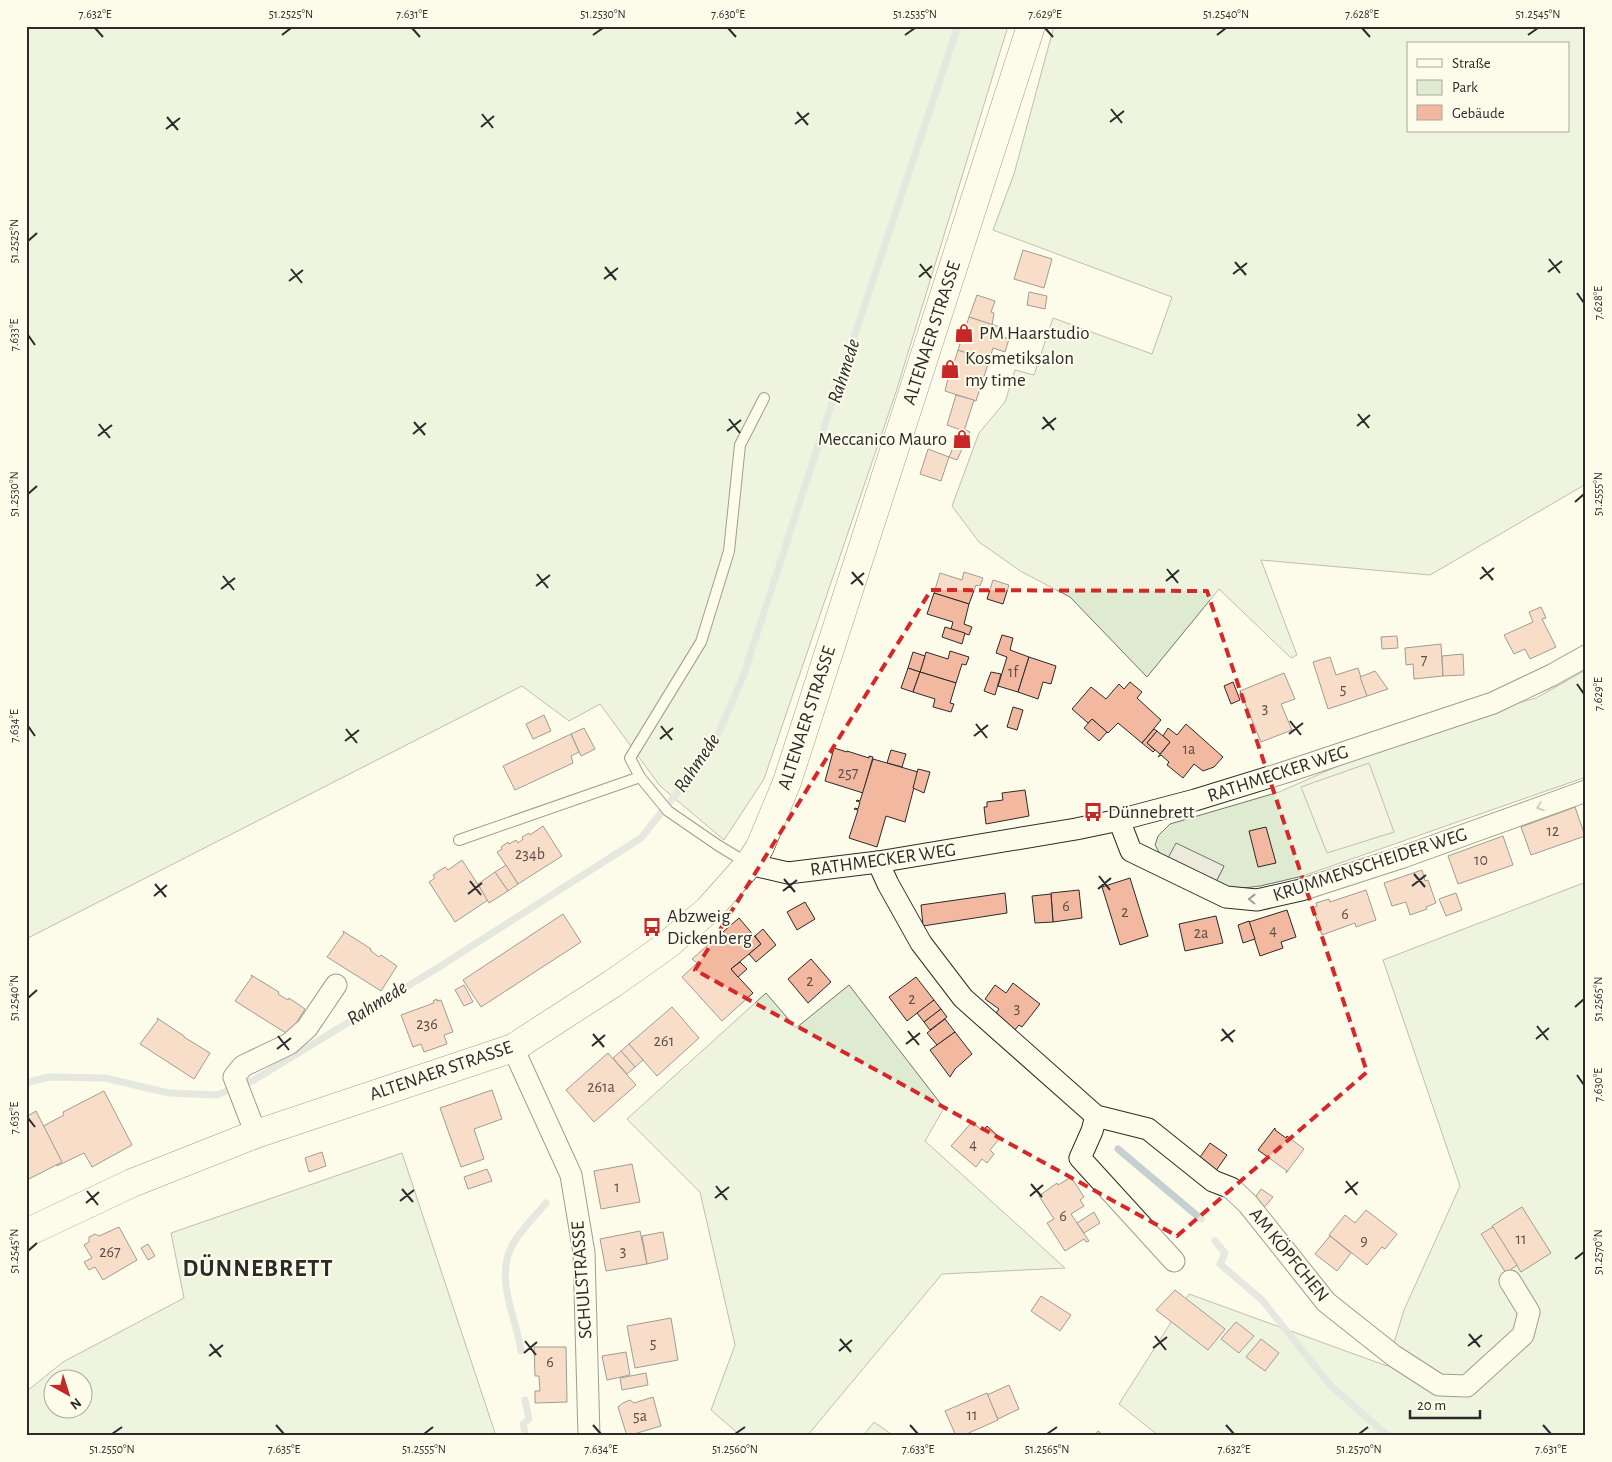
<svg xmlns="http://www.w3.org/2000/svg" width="1612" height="1462" font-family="'Alegreya Sans',sans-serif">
	<rect width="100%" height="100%" fill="#fdfbea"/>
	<g fill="#deebd1" stroke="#74746e" fill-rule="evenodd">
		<path d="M26 26H1008L896 392 764 779 724 840 660 786 600 704 569 721 522 686 26 939Z"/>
		<path d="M1054 26H1586V484L1430 575 1261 560 1297 655 1291 658 1219 589 1147 677 1070 597 1022 572 979 542 952 506 979 433 1005 402 1015 370 1034 375 1053 318 1152 354 1172 297 993 230 1014 174ZM1408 44H1568V131H1408Z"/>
		<path d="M1586 670V777L1303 876 1260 886 1235 889 1216 882 1224 866 1167 860 1160 854 1155 845 1158 836 1170 824 1279 792 1413 733 1536 698Z"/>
		<path d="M1586 882V1436H1159L1119 1404 1189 1294 1387 1366 1404 1310 1460 1186 1383 960Z"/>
		<path d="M849 985 944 1108 925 1141 1065 1268 942 1274 807 1436H741L711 1410 735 1345 700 1192 627 1119 766 993 796 1028Z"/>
		<path d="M402 1153 496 1436H26V1392L63 1362 184 1298 171 1233ZM52 1380H82V1410H52Z"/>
		<path d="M874 1422 894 1436H863Z"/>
	</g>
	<g fill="#eceadb" stroke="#74746e">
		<path d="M1369 763 1394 832 1327 853 1301 787Z"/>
		<path d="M1176 843 1224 866 1216 882 1167 860Z"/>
	</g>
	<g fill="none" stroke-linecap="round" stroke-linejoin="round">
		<g stroke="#c7d0d0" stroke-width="7">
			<path d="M26 1083 48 1077 105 1078 169 1093 217 1095 254 1080 439 967 641 838 701 763 718 734 743 677 830 409 958 26"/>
			<path d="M1118 1149 1201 1219"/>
			<path d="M1215 1241 1225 1253 1220 1264 1262 1300 1330 1385 1388 1436"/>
			<path d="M521 1351C516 1316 493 1276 514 1242 523 1228 536 1215 546 1203"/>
			<path d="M525 1400 529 1419 523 1424 526 1436"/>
		</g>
	</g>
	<g fill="#f2b8a0" stroke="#2b2b2b">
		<path d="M1023 250 1052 259 1044 288 1014 279Z"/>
		<path d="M1029 292 1047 296 1045 309 1027 305Z"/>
		<path d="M977 295 995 301 991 312 994 313 992 325 969 317Z"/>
		<path d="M969 317 1000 327 997 335 1009 339 1005 352 993 348 989 361 958 350Z"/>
		<path d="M958 350 989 361 976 401 945 391 952 362 954 363Z"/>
		<path d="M956 395 974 400 964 431 947 425Z"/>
		<path d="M964 429 970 432 957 460 949 457 961 430Z"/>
		<path d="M928 449 949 457 941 481 920 474Z"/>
		<path d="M964 572 983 578 980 586 976 585 969 604 934 593 940 573 962 580Z"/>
		<path d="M993 580 1009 585 1003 604 987 599Z"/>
		<path d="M934 593 969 604 964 624 972 627 969 635 951 629 953 622 927 614Z"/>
		<path d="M1541 607 1546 618 1542 619 1556 647 1530 659 1525 649 1514 654 1504 635 1533 622 1529 612Z"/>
		<path d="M945 627 965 633 962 644 942 637Z"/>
		<path d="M1002 635 1013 638 1010 650 1029 657 1018 692 998 686 1007 657 996 653Z"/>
		<path d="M1397 636 1398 648 1382 649 1381 637Z"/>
		<path d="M1441 644 1443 676 1414 679 1413 664 1406 665 1405 648Z"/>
		<path d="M950 651 969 657 966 665 962 664 956 683 920 672 926 652 948 659Z"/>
		<path d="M913 652 925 656 920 672 908 668Z"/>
		<path d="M1463 654 1464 675 1443 676 1442 656Z"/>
		<path d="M1029 657 1056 666 1051 684 1043 682 1038 699 1018 692Z"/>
		<path d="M1330 657 1336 675 1358 668 1367 696 1328 709 1313 662Z"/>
		<path d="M908 668 920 672 913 692 901 688Z"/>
		<path d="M1375 671 1388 689 1367 696 1360 677Z"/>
		<path d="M920 672 956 683 950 703 954 704 951 712 933 707 935 699 913 692Z"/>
		<path d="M991 672 1001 674 995 695 984 691Z"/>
		<path d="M1284 673 1295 699 1281 704 1292 730 1261 742 1240 691Z"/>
		<path d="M1130 682 1142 692 1137 698 1161 720 1142 743 1118 723 1108 733 1092 719 1088 723 1072 709 1091 687 1106 699 1119 684 1124 689Z"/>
		<path d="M1233 682 1240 700 1231 704 1224 686Z"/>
		<path d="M1013 707 1023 710 1017 730 1007 727Z"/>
		<path d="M544 715 551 731 533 739 526 724Z"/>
		<path d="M1092 719 1107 732 1099 741 1084 728Z"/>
		<path d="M1186 724 1223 757 1214 767 1203 771 1194 764 1183 778 1167 765 1169 762 1161 755 1158 757 1170 742 1163 736 1168 728 1177 735Z"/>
		<path d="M584 728 595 749 581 756 571 734Z"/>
		<path d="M1154 729 1157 731 1147 743 1155 750 1153 752 1142 743Z"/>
		<path d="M1157 731 1170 742 1160 754 1147 743Z"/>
		<path d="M571 734 579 752 571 756 573 763 515 790 503 766Z"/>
		<path d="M834 748 847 752V751L869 758V756L873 757 863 793 825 781Z"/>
		<path d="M891 750 906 754 902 767 887 763Z"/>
		<path d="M873 759 918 772 905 822 886 816 877 847 849 838 858 810 854 809 855 808 858 809 860 802 856 801 857 800 860 801Z"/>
		<path d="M918 769 930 772 924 793 913 788Z"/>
		<path d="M1025 790 1029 816 986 824 984 807H987V802L1003 800 1002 793Z"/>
		<path d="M1575 807 1585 836 1531 855 1521 827Z"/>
		<path d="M543 826 562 856 518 884 497 852 502 849 501 847 508 842 509 844 516 840 518 843 523 839 522 837 529 833 530 835Z"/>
		<path d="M1266 827 1276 863 1258 867 1249 831Z"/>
		<path d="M1503 836 1513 865 1458 884 1448 856Z"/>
		<path d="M462 860 488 900 455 922 429 882 435 878 433 875 445 867 448 870Z"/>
		<path d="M506 865 518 884 508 891 495 872Z"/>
		<path d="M1422 870 1425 881 1428 880 1436 903 1426 907 1427 909 1410 915 1406 902 1392 906 1384 883Z"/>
		<path d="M495 872 508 891 489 903 478 884Z"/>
		<path d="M1130 878 1148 936 1120 945 1102 887Z"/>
		<path d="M1079 890 1082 918 1053 922 1051 893Z"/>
		<path d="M1366 890 1376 920 1356 927 1355 923 1322 935 1313 908 1317 906 1316 903 1329 899 1330 902Z"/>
		<path d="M1005 893 1007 913 923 926 921 905Z"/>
		<path d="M1456 893 1462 910 1446 916 1439 899Z"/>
		<path d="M1051 894 1053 922 1035 923 1032 896Z"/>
		<path d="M805 902 815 919 797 930 787 912Z"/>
		<path d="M1287 910 1296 937 1281 942 1283 948 1260 956 1249 922Z"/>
		<path d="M563 914 581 942 481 1007 463 980Z"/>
		<path d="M1216 916 1223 943 1185 951 1179 924Z"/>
		<path d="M739 918 761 944 731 969 753 993 722 1021 682 977 697 963 692 959Z"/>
		<path d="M1249 921 1255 939 1243 943 1238 925Z"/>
		<path d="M763 929 776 945 756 962 749 954 761 944 755 936Z"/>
		<path d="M343 931 371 949 370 950 379 957 381 955 397 966 381 991 327 957 344 933Z"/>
		<path d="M811 959 831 982 808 1003 788 979Z"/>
		<path d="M740 962 747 969 738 977 731 969Z"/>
		<path d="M251 975 279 992 278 994 288 1000 289 998 305 1009 289 1035 235 1001 252 977Z"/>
		<path d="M916 977 934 1000 907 1021 889 997Z"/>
		<path d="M1013 983 1040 1004 1022 1027 1019 1025 1013 1032 993 1017 999 1009 985 999 995 985 1006 993Z"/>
		<path d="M464 985 473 1002 464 1006 455 990Z"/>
		<path d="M437 999V1001L441 1000 453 1032 444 1035 447 1044 424 1052 421 1044 413 1047 401 1015 434 1003 433 1001Z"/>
		<path d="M934 1000 941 1009 924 1022 917 1013Z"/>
		<path d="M672 1007 699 1038 657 1076 629 1044Z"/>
		<path d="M941 1009 947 1017 930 1030 924 1022Z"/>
		<path d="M157 1018 184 1036V1037L210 1053 194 1079 140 1044 158 1020Z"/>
		<path d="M945 1019 955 1032 937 1045 927 1033Z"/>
		<path d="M955 1032 972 1054 955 1069 950 1077 930 1050Z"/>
		<path d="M629 1044 643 1060 635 1067 621 1051Z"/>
		<path d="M621 1051 635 1067 627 1074 613 1058Z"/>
		<path d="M608 1053 636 1085 594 1122 566 1090Z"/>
		<path d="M492 1090 502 1119 474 1129 484 1159 461 1167 440 1108Z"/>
		<path d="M104 1091 132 1145 92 1167 84 1153 57 1166 38 1129 64 1115 63 1112Z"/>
		<path d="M36 1111 62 1162 27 1180 26 1117Z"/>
		<path d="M972 1122 983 1131 987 1126 1000 1138 990 1150 994 1154 987 1163 982 1159 976 1167 951 1146Z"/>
		<path d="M1275 1128V1130L1286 1138 1287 1136 1304 1149 1286 1173 1287 1171 1258 1150Z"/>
		<path d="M1210 1143 1227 1155 1215 1172 1198 1160Z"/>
		<path d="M322 1152 326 1166 309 1172 305 1158Z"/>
		<path d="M632 1164 640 1202 601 1209 594 1171Z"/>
		<path d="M487 1169 492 1181 468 1189 464 1177Z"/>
		<path d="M1071 1177 1084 1197 1080 1200 1084 1206 1071 1214 1089 1241 1086 1242 1084 1239 1065 1251 1047 1223 1054 1219 1039 1196 1057 1183 1058 1185Z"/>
		<path d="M1261 1189 1273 1197 1262 1210 1252 1202Z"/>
		<path d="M1522 1207 1551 1253 1521 1272 1492 1226Z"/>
		<path d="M1366 1210 1397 1234 1385 1249 1382 1247 1367 1265 1329 1235 1345 1215 1355 1223Z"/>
		<path d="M1094 1212 1100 1223 1084 1233 1077 1223Z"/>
		<path d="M119 1227 137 1260 103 1280 95 1267 89 1270 84 1262 92 1258 84 1245 89 1242V1237L95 1234 99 1236Z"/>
		<path d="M1493 1227 1517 1265 1506 1273 1481 1234Z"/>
		<path d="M640 1231 647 1264 606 1271 600 1239Z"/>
		<path d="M663 1232 668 1259 647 1264 642 1236Z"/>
		<path d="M1330 1236 1351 1253 1337 1271 1315 1254Z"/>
		<path d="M148 1244 155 1256 148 1260 141 1248Z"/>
		<path d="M1175 1290 1225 1329 1208 1350 1156 1310Z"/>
		<path d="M1041 1296 1071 1315 1060 1331 1031 1311Z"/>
		<path d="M671 1318 678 1360 635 1368 627 1326Z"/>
		<path d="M1236 1322 1254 1336 1239 1353 1221 1339Z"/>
		<path d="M1261 1339 1279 1353 1265 1371 1246 1357Z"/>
		<path d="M534 1347H566L567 1402 535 1403V1391H540L539 1376H535Z"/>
		<path d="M626 1352 630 1375 607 1380 602 1356Z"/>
		<path d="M646 1373 648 1385 622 1390 620 1378Z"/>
		<path d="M1009 1385 1019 1409 998 1419 987 1395Z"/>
		<path d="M987 1393 998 1420 962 1436H956L945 1411Z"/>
		<path d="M653 1397 661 1426 627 1436 618 1407 623 1403 630 1400 634 1403Z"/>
		<path d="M1098 1431 1105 1436H1094Z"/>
	</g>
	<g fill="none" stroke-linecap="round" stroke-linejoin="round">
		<g stroke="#2b2b2b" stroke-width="12">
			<g id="lane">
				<path d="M459 840 640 777"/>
				<path d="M749 864 719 846 668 811 640 777 630 758 701 642 729 551 740 445 764 398"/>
			</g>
		</g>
		<g stroke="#2b2b2b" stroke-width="23">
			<g id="street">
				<path d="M1119 820 1131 851 1226 897 1257 900 1301 890 1403 857 1586 791"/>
				<path d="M878 862 888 884 921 943 963 998 1096 1116 1148 1129 1213 1181 1231 1188 1248 1204 1326 1302 1394 1356 1439 1385 1467 1386 1523 1335 1529 1312 1510 1281"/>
				<path d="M749 864 788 873 878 862 1076 829 1119 820 1195 800 1286 772 1493 703 1552 675 1586 656"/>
				<path d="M513 1048 571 1175 584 1253 589 1436"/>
				<path d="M1096 1116 1092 1131 1080 1158 1174 1261"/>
				<path d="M256 1134 234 1077 243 1066 289 1044 307 1028 336 985"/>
			</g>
		</g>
		<g stroke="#2b2b2b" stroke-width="29">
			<path id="secondary" d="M26 1233 132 1183 256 1134 513 1048 612 984 666 946 708 910 749 864 760 847 787 782 1031 26"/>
		</g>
		<use href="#lane" stroke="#fdfbea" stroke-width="10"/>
		<use href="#street" stroke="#fdfbea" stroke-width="21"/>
		<use href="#secondary" stroke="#fdfbea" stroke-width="28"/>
	</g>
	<defs><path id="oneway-chevron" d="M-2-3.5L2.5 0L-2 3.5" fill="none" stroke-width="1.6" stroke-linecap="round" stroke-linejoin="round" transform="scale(1.25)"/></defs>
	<g stroke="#9e9d94">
		<use href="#oneway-chevron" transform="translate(1540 807) rotate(160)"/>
		<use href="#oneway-chevron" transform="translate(1252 899) rotate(-179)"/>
	</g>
	<path d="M0 0H1612V1462H0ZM931 590 1207 591 1367 1072 1177 1236 695 970Z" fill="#fdfbea" fill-opacity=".55" fill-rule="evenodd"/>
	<path fill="none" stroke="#d62828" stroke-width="4" stroke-dasharray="10 6" stroke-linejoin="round" d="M931 590 1207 591 1367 1072 1177 1236 695 970Z"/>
	<path fill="none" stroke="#2b2b2b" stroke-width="2" d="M95 28 103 37M412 28 420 37M728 28 736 37M1045 28 1053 37M1362 28 1370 37M282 35 291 28M593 35 603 28M905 35 915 28M1217 35 1226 28M1528 35 1538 28M1111 109 1122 123M797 112 808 125M482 114 493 128M167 117 178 130M1110 122 1124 111M795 124 809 113M481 127 494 116M166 129 180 118M28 241 37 233M1549 259 1560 273M1235 262 1246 275M920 264 931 278M605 267 616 280M291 269 302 283M1548 272 1562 261M1233 274 1247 263M919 277 932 266M604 279 618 268M289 281 303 270M1577 293 1584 303M28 335 35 345M1358 414 1369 428M1043 417 1054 430M729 419 740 433M414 422 425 435M99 424 110 438M1357 426 1370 415M1042 429 1056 418M727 431 741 420M413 434 426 423M98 436 112 425M28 494 37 486M1575 502 1584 494M1482 567 1493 580M1167 569 1178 583M852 572 863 585M537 574 548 588M223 576 234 590M1480 579 1494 568M1166 581 1179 570M851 584 864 573M536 586 550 575M221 589 235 578M1577 684 1584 694M1290 721 1301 735M976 724 987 738M28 726 35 736M661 726 672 740M346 729 357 743M1289 734 1303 723M974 736 988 725M660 739 673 728M345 741 359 730M1414 874 1425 887M1099 876 1110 890M784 879 795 892M470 881 481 895M155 884 166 897M1412 886 1426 875M1098 889 1111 878M783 891 797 880M468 894 482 883M154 896 167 885M28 998 37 990M1575 1007 1584 999M1537 1026 1548 1040M1222 1029 1233 1042M908 1031 919 1045M593 1034 604 1047M278 1036 289 1050M1536 1039 1549 1028M1221 1041 1235 1030M906 1044 920 1033M592 1046 605 1035M277 1049 291 1038M1577 1075 1584 1085M28 1118 35 1127M1346 1181 1357 1195M1031 1184 1042 1197M716 1186 727 1200M402 1189 413 1202M87 1191 98 1205M1345 1193 1358 1182M1030 1196 1043 1185M715 1198 729 1187M400 1201 414 1190M86 1203 99 1192M28 1251 37 1243M1575 1259 1584 1252M1469 1334 1480 1347M1155 1336 1166 1350M840 1339 851 1352M525 1341 536 1355M210 1344 221 1357M1468 1346 1482 1335M1153 1348 1167 1337M839 1351 852 1340M524 1353 537 1342M209 1356 223 1345M276 1425 284 1434M593 1425 601 1434M910 1425 918 1434M1226 1425 1234 1434M1543 1425 1551 1434M112 1434 122 1427M424 1434 433 1427M735 1434 745 1427M1047 1434 1057 1427M1359 1434 1368 1427"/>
	<defs>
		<g id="shop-bare" transform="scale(1.5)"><path d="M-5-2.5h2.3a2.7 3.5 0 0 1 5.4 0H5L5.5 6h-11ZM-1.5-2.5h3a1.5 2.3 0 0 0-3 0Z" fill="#c62828" stroke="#fdfbea" stroke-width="2.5" paint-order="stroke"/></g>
		<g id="bus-bare" transform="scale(1.5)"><path d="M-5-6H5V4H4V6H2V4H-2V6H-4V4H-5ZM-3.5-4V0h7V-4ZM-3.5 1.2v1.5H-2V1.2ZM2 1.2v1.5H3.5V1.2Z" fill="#c62828" stroke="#fdfbea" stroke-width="2.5" paint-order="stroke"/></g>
	</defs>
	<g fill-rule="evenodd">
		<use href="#shop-bare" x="964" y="333"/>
		<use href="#shop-bare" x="950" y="369"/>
		<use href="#shop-bare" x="962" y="439"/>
		<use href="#bus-bare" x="1093" y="812"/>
		<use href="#bus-bare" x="652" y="927"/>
	</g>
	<g text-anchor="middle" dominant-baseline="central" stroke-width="4" stroke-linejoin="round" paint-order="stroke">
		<g font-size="16" fill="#5d4e48">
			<text x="1424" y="660">7</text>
			<text x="1013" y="672">1f</text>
			<text x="1343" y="689">5</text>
			<text x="1265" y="708">3</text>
			<text x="1189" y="749">1a</text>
			<text x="848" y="773">257</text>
			<text x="1553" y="831">12</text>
			<text x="530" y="854">234b</text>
			<text x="1481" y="860">10</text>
			<text x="1066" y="906">6</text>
			<text x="1125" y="912">2</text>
			<text x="1345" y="914">6</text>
			<text x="1273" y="930">4</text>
			<text x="1201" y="933">2a</text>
			<text x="810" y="981">2</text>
			<text x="912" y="999">2</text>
			<text x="1017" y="1008">3</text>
			<text x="427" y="1024">236</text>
			<text x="664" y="1041">261</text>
			<text x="601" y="1087">261a</text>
			<text x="973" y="1144">4</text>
			<text x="617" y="1187">1</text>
			<text x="1063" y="1216">6</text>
			<text x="1521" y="1239">11</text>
			<text x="1364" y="1241">9</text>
			<text x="623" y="1251">3</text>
			<text x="110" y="1252">267</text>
			<text x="653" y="1343">5</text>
			<text x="550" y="1362">6</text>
			<text x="972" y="1415">11</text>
			<text x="640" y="1416">5a</text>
		</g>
		<g font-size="19" fill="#2b2b2b" stroke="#fdfbea">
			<text transform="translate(932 333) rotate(-72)">ALTENAER STRASSE</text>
			<text transform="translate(807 718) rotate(-72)">ALTENAER STRASSE</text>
			<text transform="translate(1278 774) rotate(-18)">RATHMECKER WEG</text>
			<text transform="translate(883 860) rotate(-8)">RATHMECKER WEG</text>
			<text transform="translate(1370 865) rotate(-18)">KRUMMENSCHEIDER WEG</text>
			<text transform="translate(441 1071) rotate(-19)">ALTENAER STRASSE</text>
			<text transform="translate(1289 1255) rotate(51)">AM KÖPFCHEN</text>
			<text transform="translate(582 1280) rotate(-94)">SCHULSTRASSE</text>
		</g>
		<g font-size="19" fill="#2b2b2b" stroke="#fdfbea" text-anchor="start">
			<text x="979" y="333">PM Haarstudio</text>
			<text x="965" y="358">Kosmetiksalon<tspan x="965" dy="22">my time</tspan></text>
			<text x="947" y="439" text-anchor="end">Meccanico Mauro</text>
			<text x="1108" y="812">Dünnebrett</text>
			<text x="667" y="916">Abzweig<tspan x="667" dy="22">Dickenberg</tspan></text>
		</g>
		<g font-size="20" font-style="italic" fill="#2b2b2b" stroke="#fdfbea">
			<text transform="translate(844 371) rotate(-72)">Rahmede</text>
			<text transform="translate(697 763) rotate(-56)">Rahmede</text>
			<text transform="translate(377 1003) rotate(-32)">Rahmede</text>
		</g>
		<g font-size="24" font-weight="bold" letter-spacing="1" fill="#2b2b2b" stroke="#fdfbea">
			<text x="258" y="1269">DÜNNEBRETT</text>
		</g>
	</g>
	<rect width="1612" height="1462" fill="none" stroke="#fdfbea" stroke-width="55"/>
	<rect x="1407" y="42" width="162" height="90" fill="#fdfbea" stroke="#a9a89e"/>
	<rect x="1417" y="59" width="25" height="8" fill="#fdfbea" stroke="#a9a89e"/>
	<text x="1452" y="68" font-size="15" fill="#2b2b2b">Straße</text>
	<rect x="1417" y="80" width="25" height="15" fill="#deebd1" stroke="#a9a89e"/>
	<text x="1452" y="92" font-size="15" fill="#2b2b2b">Park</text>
	<rect x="1417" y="105" width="25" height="15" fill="#f2b8a0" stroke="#a9a89e"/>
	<text x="1452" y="118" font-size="15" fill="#2b2b2b">Gebäude</text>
	<g transform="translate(68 1394) rotate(141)"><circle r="24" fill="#fdfbea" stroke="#a9a89e"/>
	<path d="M0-4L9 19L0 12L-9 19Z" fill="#c62828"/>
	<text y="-8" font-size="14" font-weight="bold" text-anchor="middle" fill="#2b2b2b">N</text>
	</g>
	<path d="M1410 1410v8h70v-8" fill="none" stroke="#2b2b2b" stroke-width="2.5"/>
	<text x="1417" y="1410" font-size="15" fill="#2b2b2b" stroke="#fdfbea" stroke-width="4" paint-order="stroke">20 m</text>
	<rect x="28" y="28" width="1556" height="1406" fill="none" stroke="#2b2b2b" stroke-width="2"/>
	<g font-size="12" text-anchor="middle" fill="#2b2b2b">
		<text x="95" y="18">7.632°E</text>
		<text x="291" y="18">51.2525°N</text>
		<text x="412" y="18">7.631°E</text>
		<text x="603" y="18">51.2530°N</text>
		<text x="728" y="18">7.630°E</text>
		<text x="915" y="18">51.2535°N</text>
		<text x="1045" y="18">7.629°E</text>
		<text x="1226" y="18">51.2540°N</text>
		<text x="1362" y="18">7.628°E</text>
		<text x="1538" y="18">51.2545°N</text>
		<text transform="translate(14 241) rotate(-90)" y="4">51.2525°N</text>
		<text transform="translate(1598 303) rotate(-90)" y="4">7.628°E</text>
		<text transform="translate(14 335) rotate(-90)" y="4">7.633°E</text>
		<text transform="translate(14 494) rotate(-90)" y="4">51.2530°N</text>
		<text transform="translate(1598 494) rotate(-90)" y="4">51.2555°N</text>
		<text transform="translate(1598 694) rotate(-90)" y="4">7.629°E</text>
		<text transform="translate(14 726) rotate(-90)" y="4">7.634°E</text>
		<text transform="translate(14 998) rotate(-90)" y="4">51.2540°N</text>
		<text transform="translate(1598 999) rotate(-90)" y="4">51.2565°N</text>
		<text transform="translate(1598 1085) rotate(-90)" y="4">7.630°E</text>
		<text transform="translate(14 1118) rotate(-90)" y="4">7.635°E</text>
		<text transform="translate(14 1251) rotate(-90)" y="4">51.2545°N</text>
		<text transform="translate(1598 1252) rotate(-90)" y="4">51.2570°N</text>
		<text x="112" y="1453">51.2550°N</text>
		<text x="284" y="1453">7.635°E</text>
		<text x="424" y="1453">51.2555°N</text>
		<text x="601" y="1453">7.634°E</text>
		<text x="735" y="1453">51.2560°N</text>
		<text x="918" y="1453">7.633°E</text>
		<text x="1047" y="1453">51.2565°N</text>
		<text x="1234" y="1453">7.632°E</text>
		<text x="1359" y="1453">51.2570°N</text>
		<text x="1551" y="1453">7.631°E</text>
	</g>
</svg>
